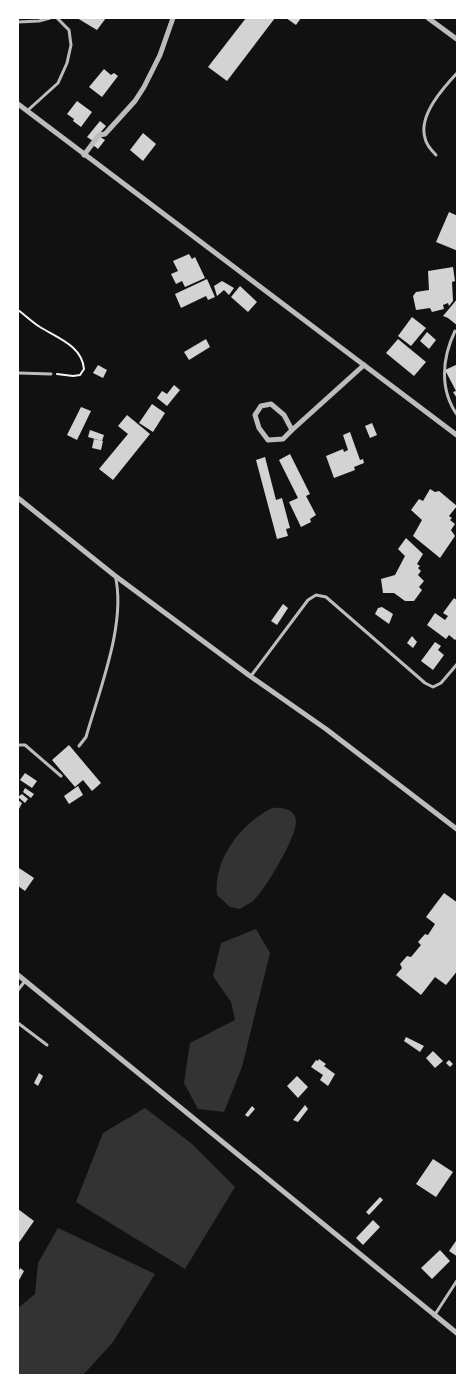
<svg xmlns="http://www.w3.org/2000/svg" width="475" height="1393" font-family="'Alegreya Sans',sans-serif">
	<rect width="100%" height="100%" fill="#111"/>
	<g fill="#333">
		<path d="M272 808C282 807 296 809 296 822 296 838 265 890 253 901 249 904 244 906 240 909L230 907 217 895C213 860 241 823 272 808Z"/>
		<path d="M256 929 270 953 242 1067 224 1112 198 1109 184 1083 190 1043 235 1020 231 1002 213 976 221 943Z"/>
		<path d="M145 1108 192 1144 235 1187 185 1269 76 1202 103 1133Z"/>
		<path d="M58 1228 155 1274 113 1342 83 1375H18V1308L35 1294 38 1263Z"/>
	</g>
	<g fill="#d3d3d3">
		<path d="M77 18H106L97 30Z"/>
		<path d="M246 18H275L227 81 208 67Z"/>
		<path d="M286 18H301L296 25Z"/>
		<path d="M104 69 111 75 114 73 118 76 102 97 89 87Z"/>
		<path d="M77 101 92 112 81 127 73 121 74 119 67 114Z"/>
		<path d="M100 121 106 126 93 141 87 137Z"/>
		<path d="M143 133 156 144 143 161 130 150Z"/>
		<path d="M99 136 105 140 98 149 93 145Z"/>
		<path d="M449 212 458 216V251L436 242Z"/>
		<path d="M189 254 192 259 195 257 205 278 185 287 182 281 176 284 171 274 178 271 173 261Z"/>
		<path d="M453 267 455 281 452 282 453 301 449 306 448 303 443 305 444 309 432 312 430 308 416 310 413 296 416 292 429 290 428 271Z"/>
		<path d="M207 279 215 297 208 300 206 296 181 308 175 294Z"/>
		<path d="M222 281 234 288 229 295 224 290 217 296 214 286Z"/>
		<path d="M240 286 257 302 248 312 231 297Z"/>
		<path d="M458 298V326L448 318 443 316Z"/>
		<path d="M412 317 426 328 411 346 398 336Z"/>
		<path d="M427 332 436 340 429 349 420 341Z"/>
		<path d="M206 339 210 347 189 360 184 352Z"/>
		<path d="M398 339 426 362 414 376 386 353Z"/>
		<path d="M458 364V400L453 392 456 391 445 370Z"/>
		<path d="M98 365 107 370 103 378 93 373Z"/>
		<path d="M174 385 180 390 167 406 157 398 162 391 167 394Z"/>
		<path d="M152 404 165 413 153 432 139 423Z"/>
		<path d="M81 407 91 411 77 440 67 435Z"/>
		<path d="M127 415 150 434 113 480 99 469 128 434 118 426Z"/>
		<path d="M372 423 377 435 370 438 365 426Z"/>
		<path d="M90 430 104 435 102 441 88 437Z"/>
		<path d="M350 432 360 460 363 459 364 463 354 467 355 470 334 478 326 456 343 449 344 452 348 450 343 435Z"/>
		<path d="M94 439 103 441 101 450 92 448Z"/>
		<path d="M290 454 310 494 306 496 316 515 310 519 311 522 301 527 289 502 298 498 279 460Z"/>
		<path d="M265 457 276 500 282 498 290 528 286 529 288 536 277 539 256 460Z"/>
		<path d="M430 489 435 492 439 491 457 506 449 516 452 518 450 520 455 524 451 530 455 536 440 558 413 536 422 520 411 510 419 499 423 501Z"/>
		<path d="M406 538 423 554 417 564 420 566 418 568 421 571 418 575 424 581 419 587 422 590 414 601H405L394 593H383L381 579 395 575 405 556 398 549Z"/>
		<path d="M454 598 458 601V637L455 640 449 635 446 639 427 625 435 613 445 620 448 616 443 613Z"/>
		<path d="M283 604 288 608 277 625 271 621Z"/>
		<path d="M382 607 393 614 389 624 375 614 378 608Z"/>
		<path d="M412 636 417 642 413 648 407 643Z"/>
		<path d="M435 642 441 646 438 650 444 655 433 670 421 661Z"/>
		<path d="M69 745 101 783 92 791 83 780 75 787 52 760Z"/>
		<path d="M25 773 37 781 32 788 20 780Z"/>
		<path d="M78 786 83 795 69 804 64 796Z"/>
		<path d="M25 788 34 794 31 798 23 792Z"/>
		<path d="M22 794 28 799 25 803 18 797Z"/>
		<path d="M18 800 22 803 18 811Z"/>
		<path d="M19 868 34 878 25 891 18 886V870Z"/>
		<path d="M444 893 458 903V970L446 985 435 977 421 995 396 975 402 968 400 964 407 956 411 957 421 945 418 942 425 934 428 935 435 924 426 917Z"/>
		<path d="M406 1037 424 1046 420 1052 404 1041Z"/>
		<path d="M433 1051 443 1061 435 1068 426 1058Z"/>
		<path d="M319 1059 326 1064 324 1066 335 1074 328 1086 320 1080 323 1075 311 1067 316 1060 318 1061Z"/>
		<path d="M449 1060 453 1064 450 1067 446 1063Z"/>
		<path d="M39 1073 43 1076 38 1086 34 1083Z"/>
		<path d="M297 1076 308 1087 298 1098 287 1086Z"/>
		<path d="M305 1105 308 1109 298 1122 293 1120Z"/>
		<path d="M252 1106 255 1109 248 1117 245 1115Z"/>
		<path d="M433 1159 453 1172 436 1197 416 1184Z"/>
		<path d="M380 1197 383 1200 369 1215 366 1212Z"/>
		<path d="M18 1209 34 1221 18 1244Z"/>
		<path d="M373 1220 380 1227 363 1245 356 1238Z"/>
		<path d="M458 1238V1257L449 1251Z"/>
		<path d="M440 1250 450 1261 432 1279 421 1268Z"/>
		<path d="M20 1268 24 1271 18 1282V1273Z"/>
	</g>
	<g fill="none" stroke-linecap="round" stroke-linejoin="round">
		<path stroke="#f5f5f5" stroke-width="2" d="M18 310C25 315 32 322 40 327 58 338 82 346 84 369L80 375 73 376 57 374"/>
		<g stroke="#bcbcbc" stroke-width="3">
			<path d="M18 22 39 21 50 18"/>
			<path d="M27 111 58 83 67 63 71 45 69 30 57 18"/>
			<path d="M436 155C431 150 426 144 425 138 418 115 444 87 458 72"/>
			<path d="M455 331C442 358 439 390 458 416"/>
			<path d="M18 373 51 374"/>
			<path d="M251 676 308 600 316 595 326 597 425 683 433 687 441 683 458 663"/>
			<path d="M18 745H25L61 776"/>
			<path d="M79 746 86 737C99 691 127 622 115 575"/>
			<path d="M18 990 25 981"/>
			<path d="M18 1023 47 1045"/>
			<path d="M434 1316 458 1279"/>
		</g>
		<g stroke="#bcbcbc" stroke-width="5">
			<path d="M428 18 458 40"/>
			<path d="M18 104 458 436"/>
			<path d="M84 155 99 135 105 134 135 101 144 87 160 55 173 18"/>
			<path d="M292 430 284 415 271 404 261 406 255 415 259 428 268 440 283 439 292 430 364 365"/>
			<path d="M18 498 114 575 250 676 326 729 458 830"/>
			<path d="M18 975 458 1334"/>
		</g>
	</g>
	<rect width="475" height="1393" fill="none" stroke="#ffffff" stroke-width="38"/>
</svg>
